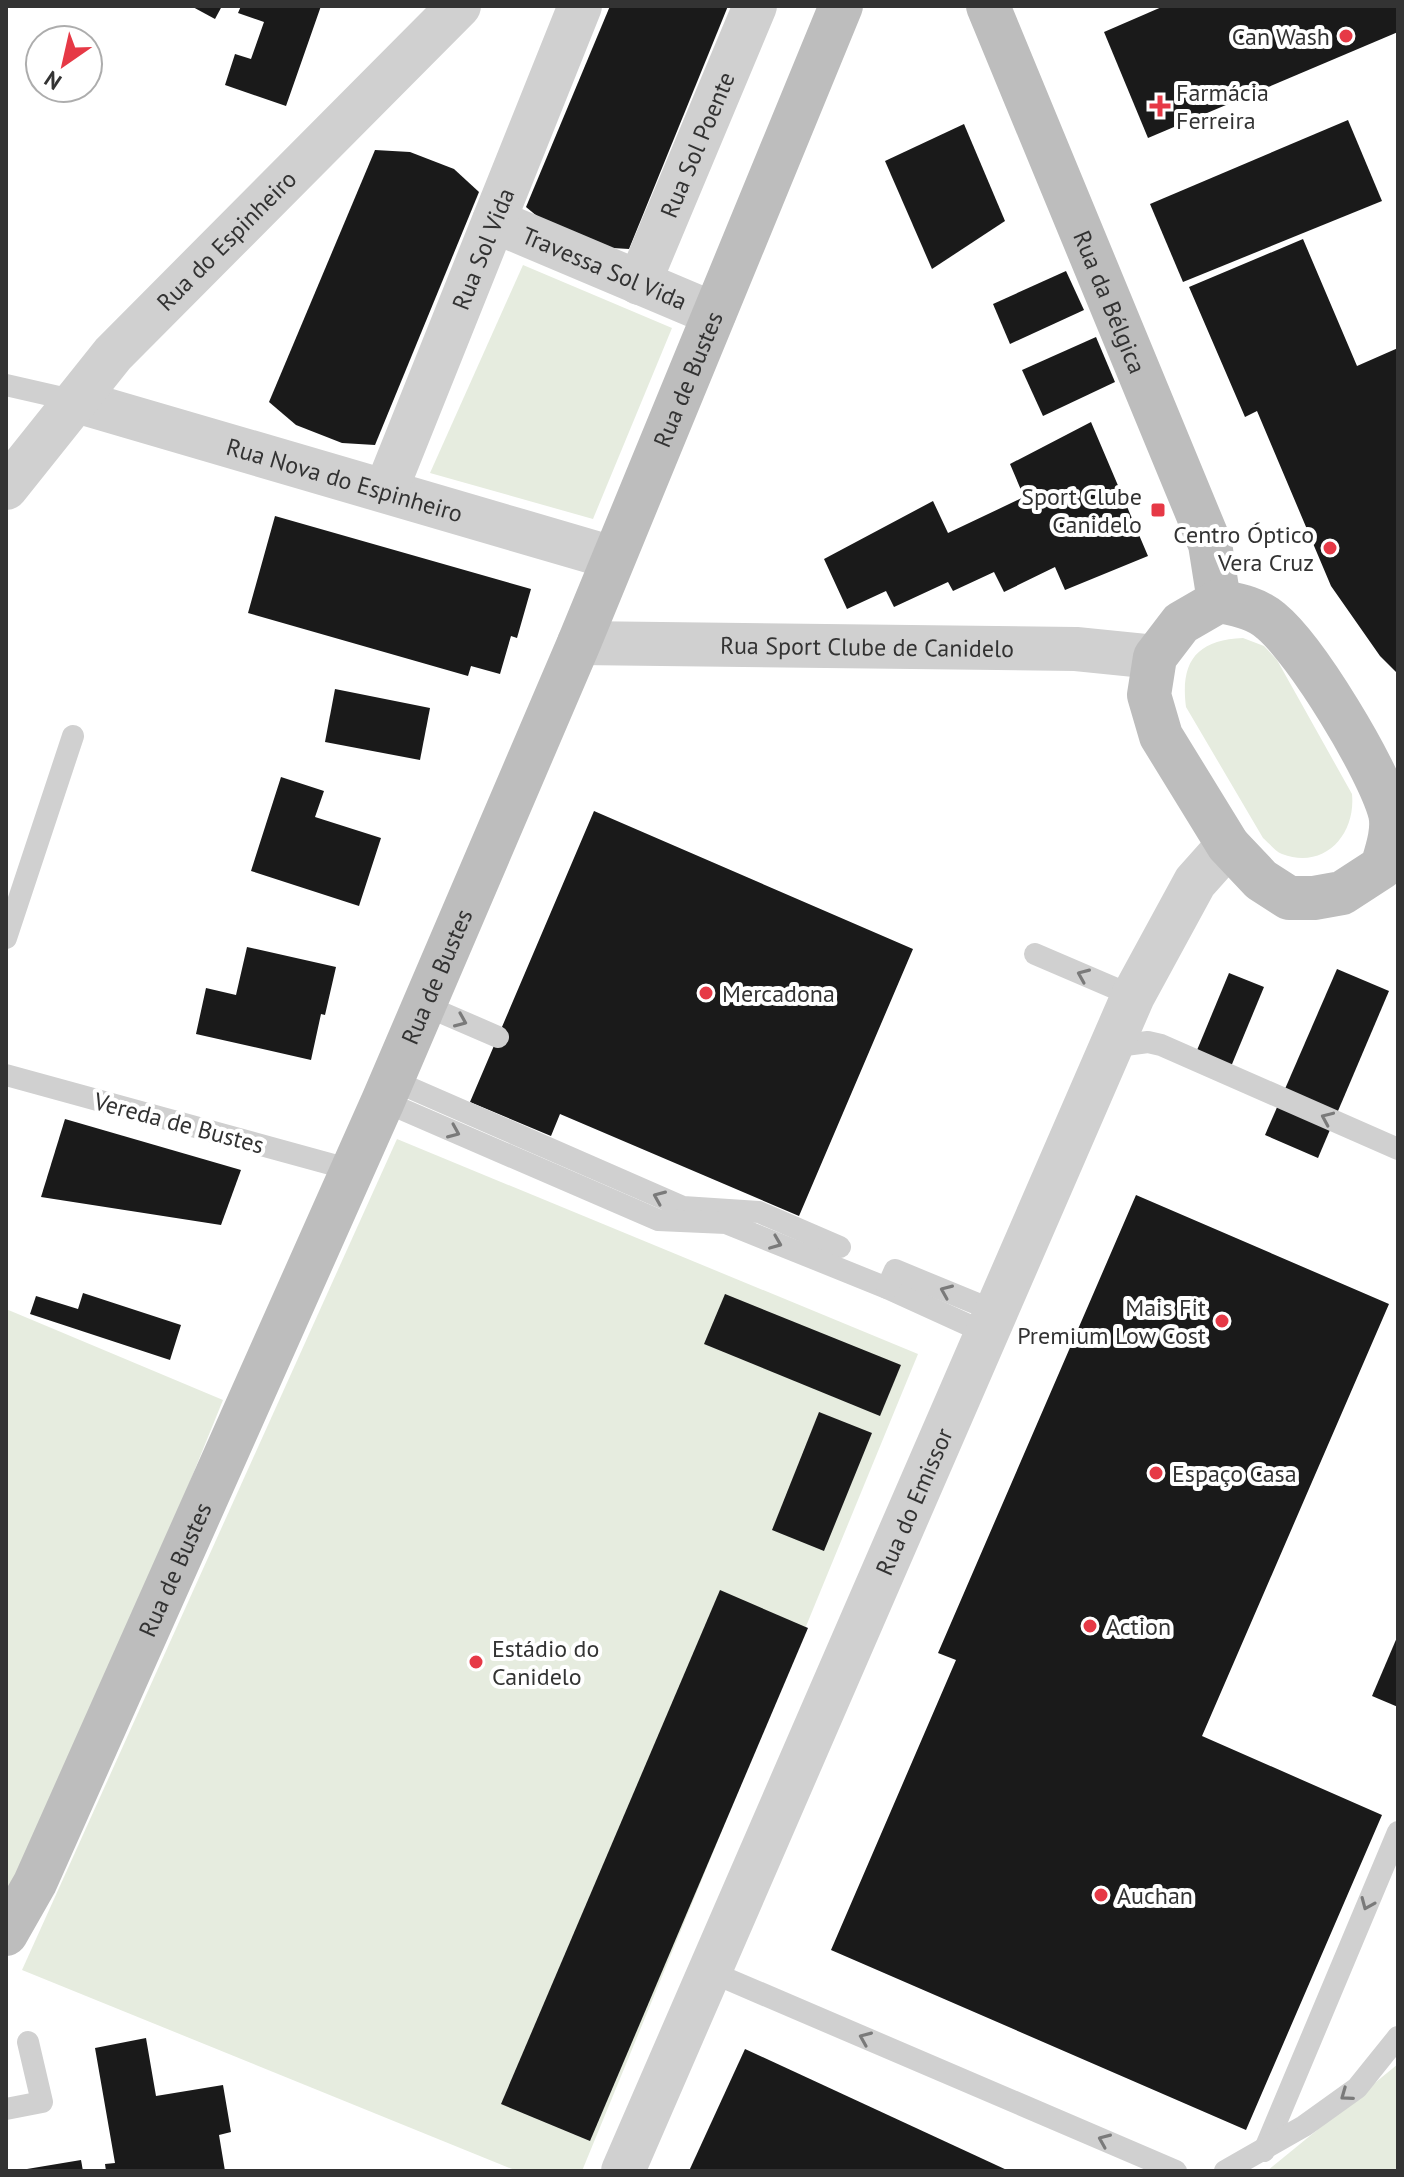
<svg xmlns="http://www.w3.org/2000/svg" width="1404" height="2177" font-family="'PT Sans',sans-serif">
	<rect width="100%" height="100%" fill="#fff"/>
	<g fill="#e6ecdf">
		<path d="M523 265 672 328 593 519 430 473Z"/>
		<path d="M1243 638 1264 646 1277 660 1352 794C1356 835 1324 870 1282 854 1275 851 1269 843 1263 838L1186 707C1180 661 1197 640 1243 638Z"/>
		<path d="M397 1139 918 1354 582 2171H517L22 1970Z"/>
		<path d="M6 1309 223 1400 6 1935Z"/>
		<path d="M1398 2064V2171H1267Z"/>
	</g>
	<g fill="#1a1a1a">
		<path d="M191 6H222L215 19Z"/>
		<path d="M241 6H321L286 106 225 85 235 54 251 59 264 22 238 13Z"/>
		<path d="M610 6H728L629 249 596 247 555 231 526 207Z"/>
		<path d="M1164 6H1398V32L1148 138 1104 32Z"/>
		<path d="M1348 120 1382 201 1183 282 1150 204Z"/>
		<path d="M964 124 1005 221 932 269 885 161Z"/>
		<path d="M375 150 410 152 454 169 479 192 375 445 342 443 296 425 269 402Z"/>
		<path d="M1303 239 1357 366 1398 348V674L1380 656 1331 586 1257 411 1245 417 1189 287Z"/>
		<path d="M1066 271 1084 310 1010 344 993 304Z"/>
		<path d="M1096 337 1115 382 1043 416 1022 370Z"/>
		<path d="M1091 422 1148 556 1065 590 1055 567 1004 592 994 572 953 591 948 582 894 607 886 591 847 609 824 559 933 501 948 533 1024 497 1010 464Z"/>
		<path d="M275 516 531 589 517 638 511 636 500 674 471 666 468 676 248 613Z"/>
		<path d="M335 689 430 708 420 760 325 742Z"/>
		<path d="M281 777 324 791 315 817 381 838 359 906 251 871Z"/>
		<path d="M594 811 913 949 799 1216 560 1114 551 1136 470 1102Z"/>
		<path d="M247 947 336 967 325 1015 321 1014 311 1060 196 1034 206 988 236 995Z"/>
		<path d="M1337 969 1389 991 1318 1158 1265 1135Z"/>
		<path d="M1229 973 1264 987 1230 1069 1195 1055Z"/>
		<path d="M65 1119 241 1170 221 1225 41 1197Z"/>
		<path d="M1136 1195 1389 1304 1202 1736 1382 1815 1246 2130 831 1950 956 1660 938 1653Z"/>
		<path d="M83 1293 181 1325 170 1360 30 1314 36 1296 78 1309Z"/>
		<path d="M725 1294 901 1365 880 1416 704 1344Z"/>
		<path d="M819 1412 872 1433 824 1551 772 1530Z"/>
		<path d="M720 1590 808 1628 590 2141 501 2104Z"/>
		<path d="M1398 1635V1707L1372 1696Z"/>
		<path d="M146 2038 156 2096 223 2085 231 2132 219 2135 225 2171H106L105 2164 115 2163 95 2048Z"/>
		<path d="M745 2049 1009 2171H689Z"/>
		<path d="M81 2160 83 2171H27V2169Z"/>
	</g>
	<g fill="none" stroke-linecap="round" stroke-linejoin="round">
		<g stroke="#d0d0d0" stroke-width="22">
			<path d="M6 385 76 401"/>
			<path d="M6 938 73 736"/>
			<path d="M1035 954 1133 996"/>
			<path d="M424 1005 498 1037"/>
			<path d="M1110 1047 1148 1042 1161 1045 1398 1149"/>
			<path d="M6 1075 352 1170"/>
			<path d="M392 1080 683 1207 759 1212 840 1247"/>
			<path d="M383 1101 658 1220 726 1223 887 1288 988 1334"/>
			<path d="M887 1288 895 1270 997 1312"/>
			<path d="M711 1972 1176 2171"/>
			<path d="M6 2109 42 2102 28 2042"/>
			<path d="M1264 2151 1398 1832"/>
			<path d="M1225 2171 1304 2126 1357 2088 1398 2037"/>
		</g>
		<g stroke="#d0d0d0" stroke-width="44">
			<path id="s1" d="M494 221 714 314"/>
			<path id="s2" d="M639 283 755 6"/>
			<path id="s3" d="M76 401 613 558"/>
			<path id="s4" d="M6 488 113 354 459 6"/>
			<path id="s5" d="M386 490 580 6"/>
			<path id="s6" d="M579 643 1076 649 1155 657"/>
		</g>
		<path stroke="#d0d0d0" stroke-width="44" id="s7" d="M623 2171 1133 996 1195 882 1228 845"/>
		<g stroke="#bdbdbd" stroke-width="44">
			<path id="s8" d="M988 6 1210 544 1219 601"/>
			<path d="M1219 601C1238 605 1256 608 1271 621 1306 650 1378 768 1390 813 1394 830 1387 850 1382 867L1342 893 1314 898H1289L1261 880 1228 845 1161 736 1149 695 1155 657 1181 623Z"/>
			<path id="s9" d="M6 1934 35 1883 383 1101 579 643 841 6"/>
		</g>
	</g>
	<defs><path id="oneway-chevron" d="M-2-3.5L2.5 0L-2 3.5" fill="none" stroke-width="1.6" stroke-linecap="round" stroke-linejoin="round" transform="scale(2)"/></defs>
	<g stroke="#7a7a7a">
		<use href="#oneway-chevron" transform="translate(1083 975) rotate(-157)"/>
		<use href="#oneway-chevron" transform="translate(461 1021) rotate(23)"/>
		<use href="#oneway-chevron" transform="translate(1327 1118) rotate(-156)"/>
		<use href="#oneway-chevron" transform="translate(454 1132) rotate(23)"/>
		<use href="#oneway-chevron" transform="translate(659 1197) rotate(-157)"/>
		<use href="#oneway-chevron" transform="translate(776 1243) rotate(22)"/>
		<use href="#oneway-chevron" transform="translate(946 1291) rotate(-157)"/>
		<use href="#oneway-chevron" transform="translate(1367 1904) rotate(113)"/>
		<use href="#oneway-chevron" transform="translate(865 2038) rotate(-157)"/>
		<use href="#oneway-chevron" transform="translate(1346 2095) rotate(144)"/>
		<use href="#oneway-chevron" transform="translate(1104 2140) rotate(-157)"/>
	</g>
	<g fill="#e63946" stroke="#fff" stroke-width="3">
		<circle cx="1346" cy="36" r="8"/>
		<path d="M1156 94h8v8h8v8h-8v8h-8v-8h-8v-8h8z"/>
		<rect x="1150" y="502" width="16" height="16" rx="4"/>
		<circle cx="1330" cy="548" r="8"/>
		<circle cx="706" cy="993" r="8"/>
		<circle cx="1222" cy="1321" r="8"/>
		<circle cx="1156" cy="1473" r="8"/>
		<circle cx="1090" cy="1626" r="8"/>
		<circle cx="476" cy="1662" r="8"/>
		<circle cx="1101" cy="1895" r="8"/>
	</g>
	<g text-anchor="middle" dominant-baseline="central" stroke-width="8" stroke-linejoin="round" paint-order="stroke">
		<g font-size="24" fill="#333" stroke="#fff" text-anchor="start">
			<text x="1330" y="36" text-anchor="end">Can Wash</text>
			<text x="1176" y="92">Farmácia<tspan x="1176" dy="28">Ferreira</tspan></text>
			<text x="1142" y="496" text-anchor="end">Sport Clube<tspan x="1142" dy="28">Canidelo</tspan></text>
			<text x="1314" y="534" text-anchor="end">Centro Óptico<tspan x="1314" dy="28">Vera Cruz</tspan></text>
			<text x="722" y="993">Mercadona</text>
			<text x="1206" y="1307" text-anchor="end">Mais Fit<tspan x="1206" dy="28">Premium Low Cost</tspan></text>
			<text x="1172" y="1473">Espaço Casa</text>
			<text x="1106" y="1626">Action</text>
			<text x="492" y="1648">Estádio do<tspan x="492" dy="28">Canidelo</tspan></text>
			<text x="1117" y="1895">Auchan</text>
		</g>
		<g font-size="24" fill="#333" stroke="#fff">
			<text stroke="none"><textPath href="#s2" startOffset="150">Rua Sol Poente</textPath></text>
			<text stroke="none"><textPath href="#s4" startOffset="332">Rua do Espinheiro</textPath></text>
			<text stroke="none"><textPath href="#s5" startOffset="260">Rua Sol Vida</textPath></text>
			<text stroke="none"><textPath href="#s1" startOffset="120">Travessa Sol Vida</textPath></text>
			<text stroke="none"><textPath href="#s8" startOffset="320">Rua da Bélgica</textPath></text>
			<text stroke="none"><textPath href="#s9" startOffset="1698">Rua de Bustes</textPath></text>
			<text stroke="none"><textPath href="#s3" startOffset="280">Rua Nova do Espinheiro</textPath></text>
			<text stroke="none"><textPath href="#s6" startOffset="288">Rua Sport Clube de Canidelo</textPath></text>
			<text stroke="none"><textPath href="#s9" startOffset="1050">Rua de Bustes</textPath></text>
			<text transform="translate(179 1123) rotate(15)">Vereda de Bustes</text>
			<text stroke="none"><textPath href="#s7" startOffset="730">Rua do Emissor</textPath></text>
			<text stroke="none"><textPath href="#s9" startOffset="402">Rua de Bustes</textPath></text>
		</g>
	</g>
	<rect width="1404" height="2177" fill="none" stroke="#333333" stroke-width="16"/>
	<g transform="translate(64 64) rotate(214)"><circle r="38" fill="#ffffff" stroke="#adadad" stroke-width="2"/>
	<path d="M0-6L14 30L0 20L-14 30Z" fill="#e63946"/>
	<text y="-12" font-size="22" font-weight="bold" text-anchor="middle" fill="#333333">N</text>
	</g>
</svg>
